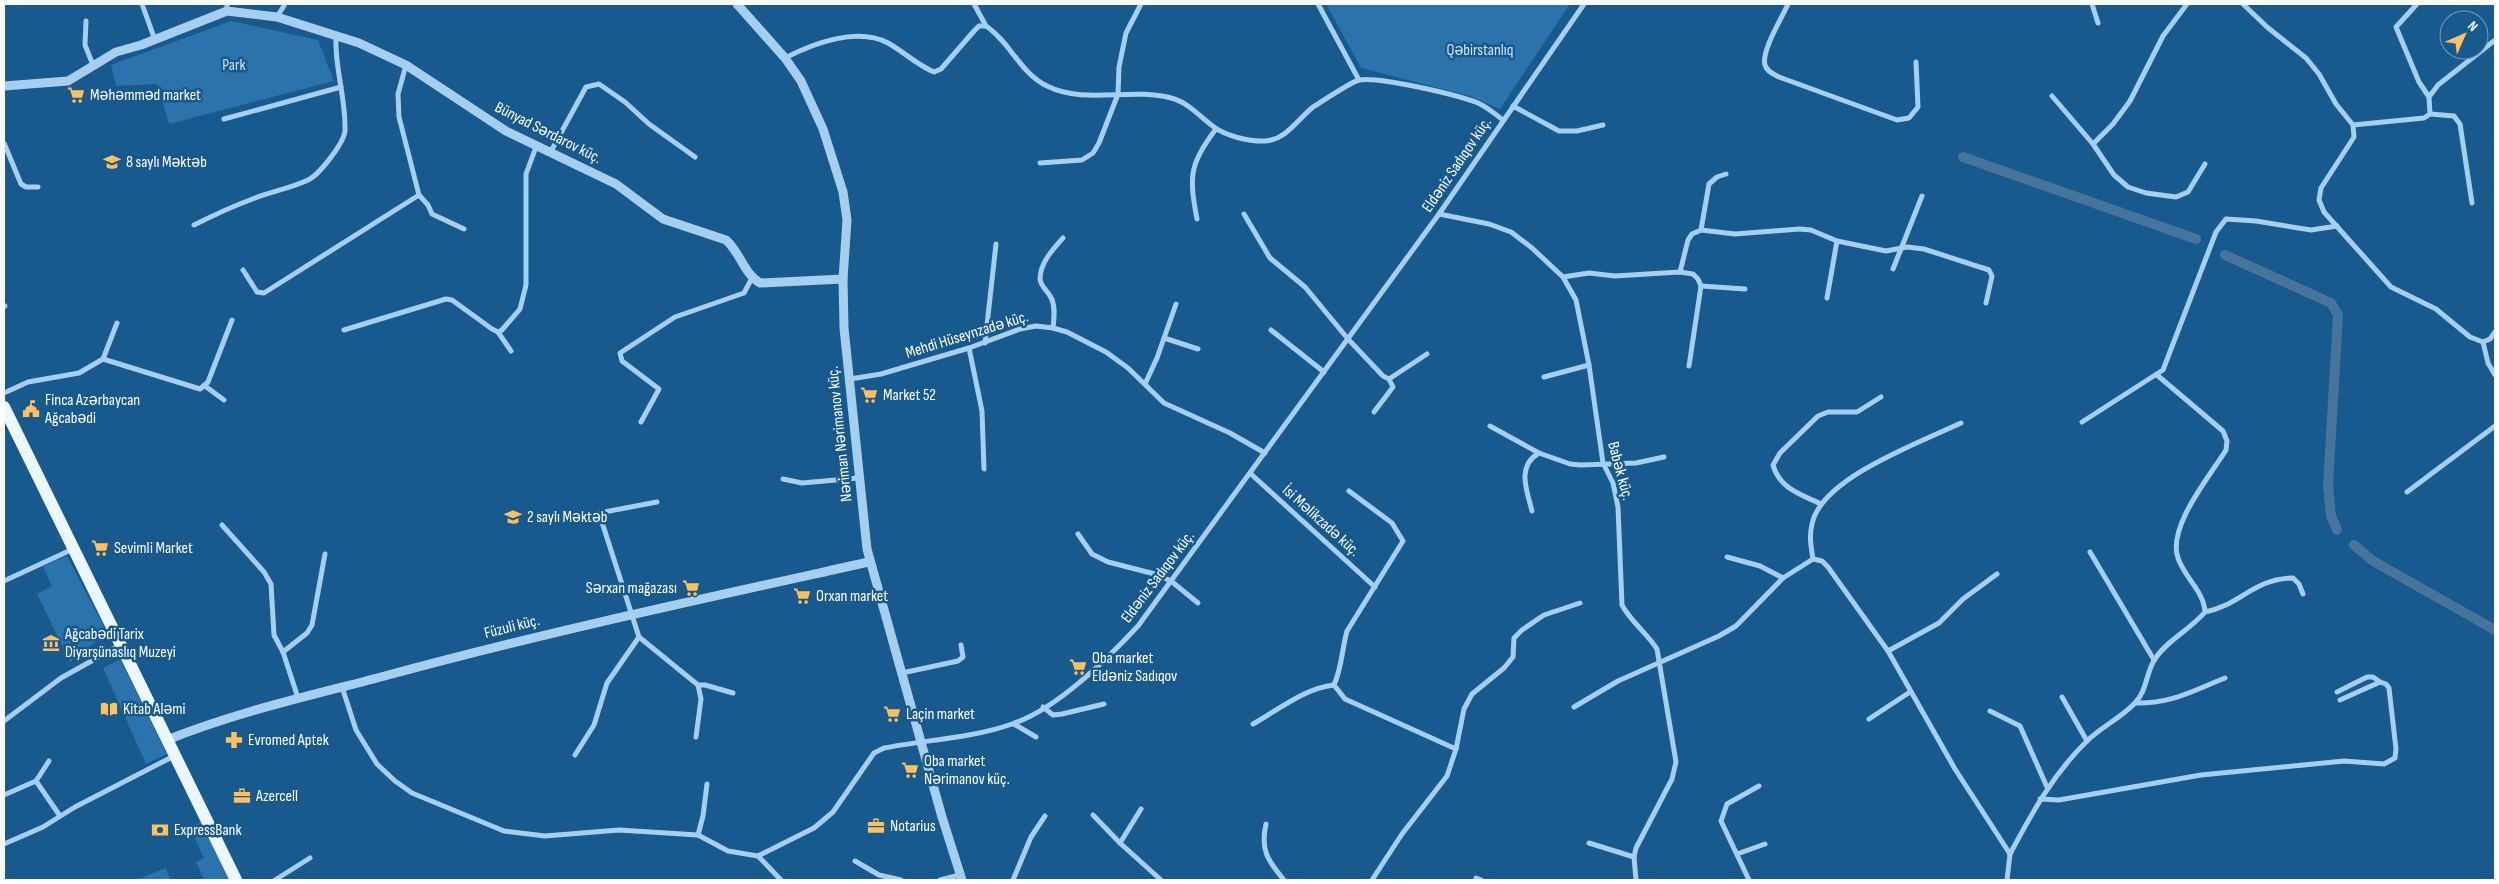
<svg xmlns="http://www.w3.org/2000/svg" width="2499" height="884" font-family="'Sofia Sans Condensed',sans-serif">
	<rect width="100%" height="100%" fill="#18598e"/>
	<g fill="#2b73ad">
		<path d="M1326 4H1570L1500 109 1470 96 1361 68Z"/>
		<path d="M231 21 318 40 334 81 169 124 157 84 116 86 111 65Z"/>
		<path d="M67 556 107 633 70 662 37 594 52 586 43 566Z"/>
		<path d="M120 659 167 754 146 764 103 668Z"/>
		<path d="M201 822 230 880H204L196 862 204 858 190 827Z"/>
		<path d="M165 868 171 880H137Z"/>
	</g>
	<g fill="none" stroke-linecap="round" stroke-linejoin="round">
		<g stroke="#46749b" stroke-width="10">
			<path d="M1963 157 2196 239"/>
			<path d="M2225 255 2331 303 2338 315 2328 486 2331 516 2337 530"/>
			<path d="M2354 545 2373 561 2495 630"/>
		</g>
		<g stroke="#a5ceef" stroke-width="5">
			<path d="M142 4 155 40"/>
			<path d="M974 4 986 26"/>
			<path d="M1318 4 1359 80"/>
			<path d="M1788 4C1782 18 1761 51 1765 65 1767 72 1774 74 1779 77L1897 120 1909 118 1918 107 1916 62"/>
			<path d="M2092 4 2098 23"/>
			<path d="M2243 4 2267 27 2306 58 2319 74 2336 104 2353 125 2354 137 2321 188 2319 200 2324 212 2391 287 2436 309 2470 337 2483 342 2490 339 2495 332"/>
			<path d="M2417 4 2396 27 2419 82 2429 97"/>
			<path d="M227 11V4"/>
			<path d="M277 17 285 4"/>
			<path d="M86 21 85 45 93 65"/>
			<path d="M785 58C814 43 857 27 888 43 904 52 917 65 934 72L941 69 974 31 979 26H986C1010 42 1020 73 1047 86 1085 105 1131 87 1171 98 1188 102 1200 117 1214 127 1226 136 1250 142 1265 141 1286 140 1298 119 1313 107 1321 102 1351 82 1359 80 1378 76 1458 95 1478 103 1487 107 1495 114 1503 120"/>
			<path d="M406 65 398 94 399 117 419 195 428 205 432 214 464 229"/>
			<path d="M2052 96 2093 144 2114 175 2128 187 2146 193 2176 197 2188 192 2205 164"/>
			<path d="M1513 106 1559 131H1577L1603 125"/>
			<path d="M2430 114 2454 116 2460 124 2472 203"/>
			<path d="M224 119 341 87"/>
			<path d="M2353 125 2424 118 2430 114 2429 97 2438 85 2495 40"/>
			<path d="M4 143 21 184 26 187H38"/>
			<path d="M2093 144 2113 124 2130 101 2163 36 2187 4"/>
			<path d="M550 153 586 87 599 84 625 102 649 124 695 157"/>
			<path d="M1040 163 1082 160 1093 153 1099 143 1118 94 1119 67 1126 33 1141 4"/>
			<path d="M1244 214 1270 258 1305 287 1348 339 1383 376 1389 379 1427 354"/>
			<path d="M1439 214 1489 224 1511 232 1532 248 1563 277 1576 300 1589 365 1603 463 1613 483 1618 507 1622 605C1631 622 1647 633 1657 649L1676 762 1672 779 1636 848 1634 857 1636 880"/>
			<path d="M1197 219C1189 177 1189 164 1216 129"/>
			<path d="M194 225C212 216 231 207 250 200 268 192 289 189 308 180 319 175 345 142 345 130 346 97 334 67 336 35"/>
			<path d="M1701 230 1709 184 1717 177 1726 174"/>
			<path d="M1893 269 1922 196"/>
			<path d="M243 270 257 292 264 293 419 195"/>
			<path d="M1680 272 1688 240 1692 234 1701 230 1735 234 1799 229 1811 230 1837 241 1886 251 1907 247 1924 249 1989 270 1992 276 1986 303"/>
			<path d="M1563 277 1589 273 1615 276 1680 272 1693 274 1698 279 1701 286 1689 366"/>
			<path d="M1701 286 1745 289"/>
			<path d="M1827 298 1837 241"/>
			<path d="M4 307 5 306"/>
			<path d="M1053 328C1054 319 1056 304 1050 296 1047 290 1041 287 1040 279 1040 263 1053 249 1063 238"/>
			<path d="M344 330 446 299 452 300 492 329 498 332 502 330 520 309 526 285V174L536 147"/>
			<path d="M1271 330 1324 372"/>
			<path d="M498 332 511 351"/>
			<path d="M1164 338 1198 349"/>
			<path d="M2483 342 2488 363 2495 375"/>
			<path d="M985 343 996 244"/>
			<path d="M969 348 982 411 984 469"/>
			<path d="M103 359 117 323"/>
			<path d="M1544 377 1589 365"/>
			<path d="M850 379 881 374 969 348 1020 329 1036 326 1053 328 1067 332 1106 352 1128 368 1164 403 1230 433 1265 453"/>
			<path d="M1145 384 1157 358 1176 304"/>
			<path d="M205 386 224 400"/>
			<path d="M4 393 28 382 79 373 103 359 200 389 208 382 232 320"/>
			<path d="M1374 412 1393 387 1389 379"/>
			<path d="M641 422 659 389 622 361 620 353 675 317 744 293 752 278"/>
			<path d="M2082 422 2163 370 2216 232 2226 219 2256 221 2311 230 2337 226"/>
			<path d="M1490 426 1539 453"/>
			<path d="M1251 474 1375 587"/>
			<path d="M783 479 802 483 858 478"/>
			<path d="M1349 491 1392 523 1403 541 1347 631C1342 649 1342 667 1334 685L1345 699 1456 749"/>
			<path d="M2407 492 2495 426"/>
			<path d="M657 502 599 513 639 637 698 685H705L733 693"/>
			<path d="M1821 504C1800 494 1780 489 1773 465L1780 453 1818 416 1828 412H1857L1881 397"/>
			<path d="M1532 511C1527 491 1516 466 1539 453L1570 464 1581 465 1636 463 1664 457"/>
			<path d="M222 525 264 572 271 584 274 635 283 652 298 698"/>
			<path d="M1078 534 1092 554 1108 562 1155 574 1171 581 1198 603"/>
			<path d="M2090 552 2154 660"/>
			<path d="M1727 557 1760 566 1783 578"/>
			<path d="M1813 559 1822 561 1828 567 1888 651 1955 769 2010 854 2007 880"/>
			<path d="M1813 559C1811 547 1809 536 1812 524 1821 478 1921 442 1961 423"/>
			<path d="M4 581 73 549"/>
			<path d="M2205 612C2239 606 2254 578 2293 578L2299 584 2303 594"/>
			<path d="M1888 651 1939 623 1963 599 1997 574"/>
			<path d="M283 652 307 633 312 625 325 554"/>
			<path d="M902 673 958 661 963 657 961 645"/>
			<path d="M342 687 356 730 377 764 395 781 412 793 504 831 545 836 619 830 698 835 728 851 758 856 814 828 833 812 874 753 884 748C925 740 973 738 1012 724 1057 709 1106 660 1138 626L1439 214 1584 4"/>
			<path d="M2337 692 2367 677H2373L2380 682"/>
			<path d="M2062 697 2087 741"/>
			<path d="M2135 703C2171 704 2192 691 2225 678"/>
			<path d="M1043 707 1053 715 1062 714 1104 704"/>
			<path d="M1574 707 1618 681 1719 636 1736 626 1783 578 1813 559"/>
			<path d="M1990 711 2020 726 2047 787"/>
			<path d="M1869 719 1910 692"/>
			<path d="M4 721 61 678 120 645"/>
			<path d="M1014 724 1036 737"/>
			<path d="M1253 724C1278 710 1305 688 1334 685"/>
			<path d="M696 737 701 699 698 685"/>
			<path d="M575 755 594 725 607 683 639 637"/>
			<path d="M36 781 49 761"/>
			<path d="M4 795 36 781 60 816"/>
			<path d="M2040 799 2059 800 2201 775 2344 761 2384 764 2395 758 2396 749 2389 688 2386 684 2380 682 2340 700"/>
			<path d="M1093 815 1120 843 1161 880"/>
			<path d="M1266 824C1260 850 1268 861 1284 880"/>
			<path d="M698 835 703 816 707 784"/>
			<path d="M1120 843 1141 809"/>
			<path d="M1589 843 1634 857"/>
			<path d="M4 844 43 827 75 807 174 756"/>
			<path d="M1737 854 1765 844"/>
			<path d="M2010 854C2032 813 2053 774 2087 741 2101 727 2121 718 2135 703 2147 691 2146 672 2155 659 2166 641 2191 629 2205 612 2204 591 2184 577 2178 558 2167 527 2210 476 2226 450L2227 441 2223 431 2157 375"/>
			<path d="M758 856 781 880"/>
			<path d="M855 861 879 875 901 880"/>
			<path d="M1476 878 1481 880"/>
			<path d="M275 880 310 858"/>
			<path d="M940 880 960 875"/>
			<path d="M1013 880 1031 837 1045 816"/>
			<path d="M1372 880 1402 834 1447 776 1456 749 1464 709 1472 694 1504 668 1513 657 1514 638 1522 630 1544 615 1580 603"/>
			<path d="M1749 880 1721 821 1727 804 1759 786"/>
		</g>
		<g stroke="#a5ceef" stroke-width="9">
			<path d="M737 4 785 58 801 81 823 129 843 192 847 220 843 279 844 328 867 549 942 817 962 880"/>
			<path d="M4 86 68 81 116 52 141 45 227 11 277 17 359 43 406 65 506 131 616 184 663 219 726 240C740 252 744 274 760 283L843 279"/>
			<path d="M167 740C236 712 309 696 381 677 542 633 706 598 869 562"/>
		</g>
		<path stroke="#ecf6ff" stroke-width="12" d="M4 407 236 880"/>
	</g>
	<defs>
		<g id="supermarket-bare" transform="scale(1.35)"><path d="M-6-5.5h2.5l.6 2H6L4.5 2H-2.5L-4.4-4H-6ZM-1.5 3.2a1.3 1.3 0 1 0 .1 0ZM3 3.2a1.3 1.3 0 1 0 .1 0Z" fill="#ffc062" stroke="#18598e" stroke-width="2.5" paint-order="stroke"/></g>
		<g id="school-bare" transform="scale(1.35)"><path d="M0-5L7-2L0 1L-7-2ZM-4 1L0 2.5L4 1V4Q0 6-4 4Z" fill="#ffc062" stroke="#18598e" stroke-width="2.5" paint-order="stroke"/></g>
		<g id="civic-bare" transform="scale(1.35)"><path d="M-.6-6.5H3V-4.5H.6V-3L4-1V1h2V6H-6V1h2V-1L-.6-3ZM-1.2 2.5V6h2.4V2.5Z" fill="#ffc062" stroke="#18598e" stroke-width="2.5" paint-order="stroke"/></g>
		<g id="museum-bare" transform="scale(1.35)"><path d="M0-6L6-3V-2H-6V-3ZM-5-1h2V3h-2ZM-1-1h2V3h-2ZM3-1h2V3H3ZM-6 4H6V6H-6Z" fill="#ffc062" stroke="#18598e" stroke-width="2.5" paint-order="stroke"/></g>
		<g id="library-bare" transform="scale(1.35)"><path d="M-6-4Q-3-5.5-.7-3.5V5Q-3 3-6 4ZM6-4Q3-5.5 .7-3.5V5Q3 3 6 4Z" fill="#ffc062" stroke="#18598e" stroke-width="2.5" paint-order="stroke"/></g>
		<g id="pharmacy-bare" transform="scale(1.35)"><path d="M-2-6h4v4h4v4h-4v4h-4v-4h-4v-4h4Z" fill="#ffc062" stroke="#18598e" stroke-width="2.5" paint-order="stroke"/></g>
		<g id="office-bare" transform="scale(1.35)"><path d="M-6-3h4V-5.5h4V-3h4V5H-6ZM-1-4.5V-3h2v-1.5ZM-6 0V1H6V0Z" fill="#ffc062" stroke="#18598e" stroke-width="2.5" paint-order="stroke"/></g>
		<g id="bank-bare" transform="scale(1.35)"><path d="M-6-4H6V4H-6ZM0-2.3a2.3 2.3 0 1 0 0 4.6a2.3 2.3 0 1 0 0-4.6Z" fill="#ffc062" stroke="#18598e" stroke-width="2.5" paint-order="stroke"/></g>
	</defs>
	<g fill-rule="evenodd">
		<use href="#supermarket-bare" x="76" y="95"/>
		<use href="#school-bare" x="112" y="162"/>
		<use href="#supermarket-bare" x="869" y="395"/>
		<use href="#civic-bare" x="31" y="409"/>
		<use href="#school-bare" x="513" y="517"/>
		<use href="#supermarket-bare" x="100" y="548"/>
		<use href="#supermarket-bare" x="691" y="588"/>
		<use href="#supermarket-bare" x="802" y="596"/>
		<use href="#museum-bare" x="51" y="643"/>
		<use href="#supermarket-bare" x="1078" y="667"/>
		<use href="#library-bare" x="109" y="709"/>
		<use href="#supermarket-bare" x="892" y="714"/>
		<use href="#pharmacy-bare" x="234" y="740"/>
		<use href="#supermarket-bare" x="910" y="770"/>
		<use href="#office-bare" x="242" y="796"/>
		<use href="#office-bare" x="876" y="826"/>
		<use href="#bank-bare" x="160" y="830"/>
	</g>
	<g text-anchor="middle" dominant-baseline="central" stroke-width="5" stroke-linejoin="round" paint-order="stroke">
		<g font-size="16" fill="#cbe6fb" stroke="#18598e">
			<text x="1480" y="50">Qəbirstanlıq</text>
			<text x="234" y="65">Park</text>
		</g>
		<g font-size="16" fill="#fff" stroke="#18598e" text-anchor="start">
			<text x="90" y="95">Məhəmməd market</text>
			<text x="126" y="162">8 saylı Məktəb</text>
			<text x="883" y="395">Market 52</text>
			<text x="45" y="400">Finca Azərbaycan<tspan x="45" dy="18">Ağcabədi</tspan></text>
			<text x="527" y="517">2 saylı Məktəb</text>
			<text x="114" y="548">Sevimli Market</text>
			<text x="677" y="588" text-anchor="end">Sərxan mağazası</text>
			<text x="816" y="596">Orxan market</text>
			<text x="65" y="634">Ağcabədi Tarix<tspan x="65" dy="18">Diyarşünaslıq Muzeyi</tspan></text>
			<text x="1092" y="658">Oba market<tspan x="1092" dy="18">Eldəniz Sadıqov</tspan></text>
			<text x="123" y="709">Kitab Aləmi</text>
			<text x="906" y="714">Laçin market</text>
			<text x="248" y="740">Evromed Aptek</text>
			<text x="924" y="761">Oba market<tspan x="924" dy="18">Nərimanov küç.</tspan></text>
			<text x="256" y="796">Azercell</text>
			<text x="890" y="826">Notarius</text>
			<text x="174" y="830">ExpressBank</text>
		</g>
		<g font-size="16" fill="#fff" stroke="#18598e">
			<text transform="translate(548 133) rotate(27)">Bünyad Sərdarov küç.</text>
			<text transform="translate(1457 165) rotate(-56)">Eldəniz Sadıqov küç.</text>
			<text transform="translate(967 335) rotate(-17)">Mehdi Hüseynzadə küç.</text>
			<text transform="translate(840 434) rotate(-96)">Nəriman Nərimanov küç.</text>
			<text transform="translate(1620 471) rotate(75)">Babək küç.</text>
			<text transform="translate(1321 521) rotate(42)">İsi Məlikzadə küç.</text>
			<text transform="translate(1158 577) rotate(-53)">Eldəniz Sadıqov küç.</text>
			<text transform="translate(512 627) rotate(-14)">Füzuli küç.</text>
		</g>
	</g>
	<rect width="2499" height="884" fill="none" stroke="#ffffff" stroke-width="10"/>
	<g transform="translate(2464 35) rotate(45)"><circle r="24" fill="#18598e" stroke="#749bbb"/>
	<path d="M0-4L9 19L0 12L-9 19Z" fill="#ffc062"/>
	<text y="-8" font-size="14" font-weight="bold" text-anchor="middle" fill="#ffffff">N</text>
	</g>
</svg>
